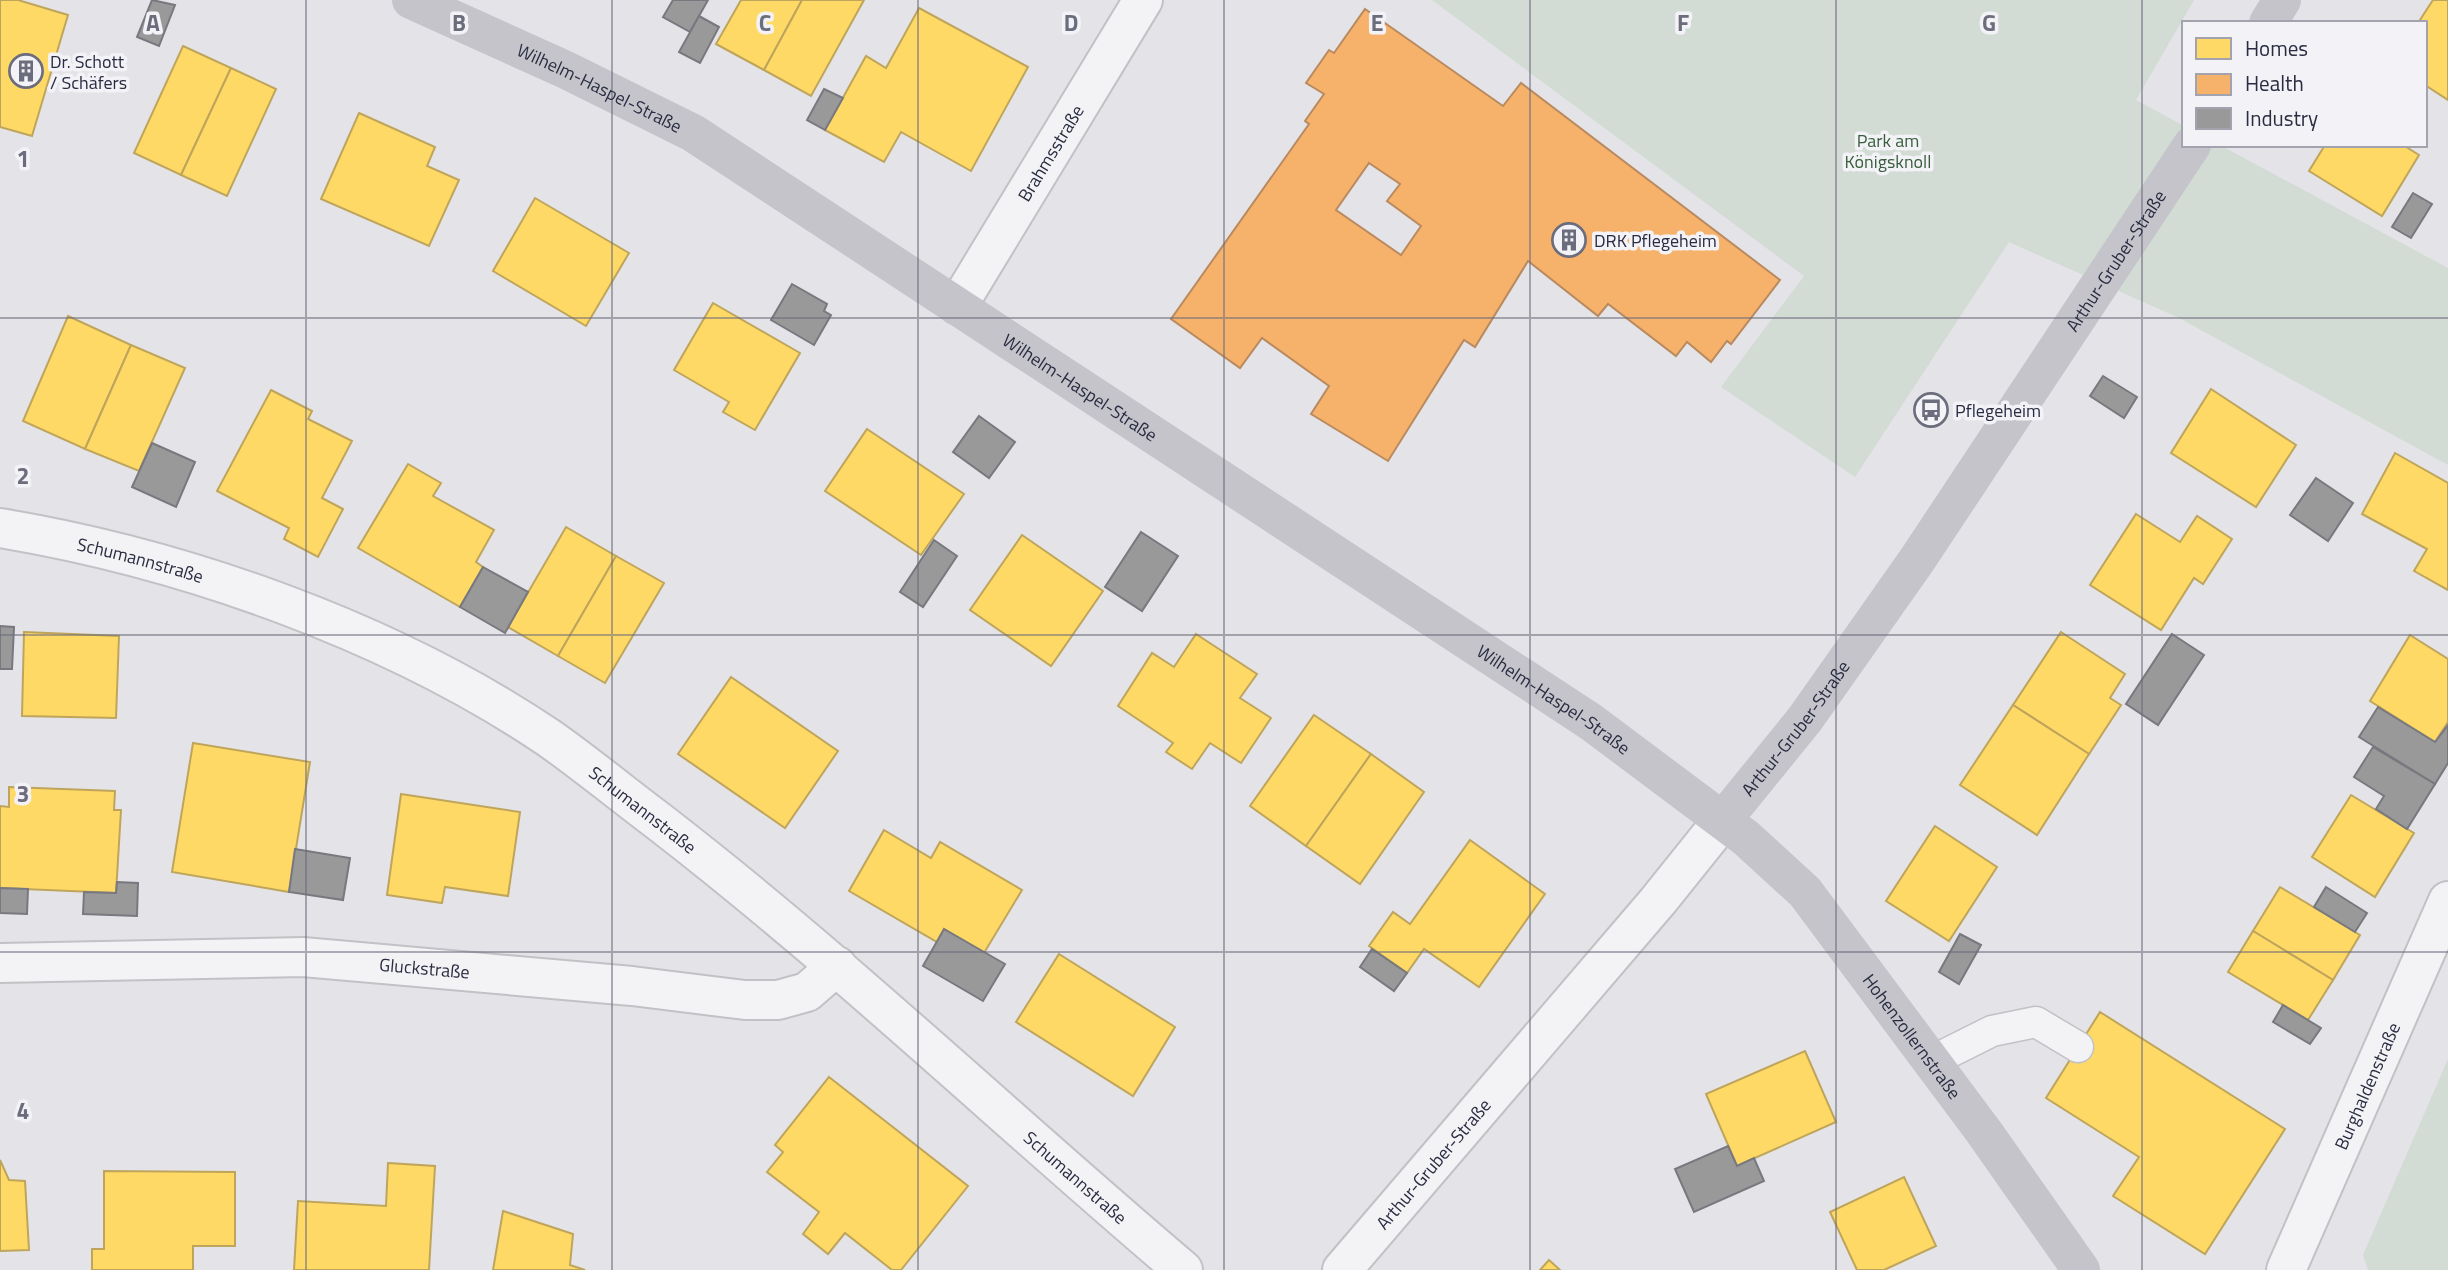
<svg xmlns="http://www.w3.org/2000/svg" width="2448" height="1270" font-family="'Titillium Web',sans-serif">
	<rect width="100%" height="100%" fill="#e4e4e8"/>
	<g fill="#d2dbd4">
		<path d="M1432 0H2194L2136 100 2184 126V145H2220L2448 268V465L2177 317 2009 242 1855 477 1721 387 1804 276Z"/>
		<path d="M2448 1059V1270H2368L2363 1255Z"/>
	</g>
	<g fill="#ffd966" stroke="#bfa55b" stroke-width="2">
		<path d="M0 0H18L68 15 32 136 0 127Z"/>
		<path d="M741 0H802L764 70 716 44Z"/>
		<path d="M802 0H864L811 96 764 70Z"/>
		<path d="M2433 0H2448V100L2425 85V23H2418Z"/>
		<path d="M919 8 1028 67 971 171 901 132 884 162 825 130 866 56 886 68Z"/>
		<path d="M183 46 231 68 181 175 134 153Z"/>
		<path d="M231 68 276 89 227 196 181 175Z"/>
		<path d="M359 113 435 147 427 166 459 180 429 246 321 199Z"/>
		<path d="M2325 145H2403L2419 155 2382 216 2309 171Z"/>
		<path d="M535 198 629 253 586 326 493 271Z"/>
		<path d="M713 303 800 353 755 430 723 412 729 402 674 370Z"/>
		<path d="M68 316 131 345 85 449 23 421Z"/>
		<path d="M131 345 185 368 139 471 85 449Z"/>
		<path d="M2211 389 2296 445 2256 507 2171 453Z"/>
		<path d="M271 390 312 411 308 419 352 441 322 498 343 509 318 557 284 539 289 528 217 491Z"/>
		<path d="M867 429 964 494 921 555 825 491Z"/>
		<path d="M2395 453 2448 483V590L2414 571 2427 549 2362 514Z"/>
		<path d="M408 464 441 483 433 496 494 530 476 562 483 567 460 607 358 548Z"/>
		<path d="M2136 514 2180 542 2197 516 2232 539 2203 584 2194 578 2161 630 2090 585Z"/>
		<path d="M566 527 616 556 558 656 508 627Z"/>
		<path d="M1022 535 1103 591 1051 666 970 610Z"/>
		<path d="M616 556 664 583 605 683 558 656Z"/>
		<path d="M24 632 119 636 116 718 22 716Z"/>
		<path d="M2061 632 2125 674 2110 698 2121 705 2089 754 2013 705Z"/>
		<path d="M1196 634 1257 674 1240 698 1271 718 1241 763 1210 743 1192 769 1166 752 1173 743 1118 706 1152 653 1174 667Z"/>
		<path d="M2410 635 2448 659V722L2435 742 2370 701Z"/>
		<path d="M731 677 838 751 785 828 678 754Z"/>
		<path d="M2013 705 2089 754 2037 835 1960 785Z"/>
		<path d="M1314 715 1371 754 1306 846 1250 806Z"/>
		<path d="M193 743 310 762 289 892 172 872Z"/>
		<path d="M1371 754 1424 792 1360 884 1306 846Z"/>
		<path d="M9 787 115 791 114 810H121L116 893 0 888V806L9 807Z"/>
		<path d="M401 794 520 812 508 896 445 887 442 903 387 895Z"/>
		<path d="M2351 795 2414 833 2375 897 2312 857Z"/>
		<path d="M1935 826 1997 867 1949 941 1886 901Z"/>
		<path d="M884 830 931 858 940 842 1022 890 984 953 944 929 937 942 849 891Z"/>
		<path d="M1470 840 1545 894 1479 987 1424 949 1407 973 1369 946 1393 912 1410 924Z"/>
		<path d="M2280 887 2360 935 2333 980 2253 931Z"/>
		<path d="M2253 931 2333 980 2308 1020 2228 972Z"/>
		<path d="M1059 954 1175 1027 1133 1096 1016 1022Z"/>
		<path d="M2100 1012 2285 1129 2205 1254 2113 1196 2139 1157 2046 1098Z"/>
		<path d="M1805 1051 1836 1122 1737 1166 1706 1094Z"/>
		<path d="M829 1077 968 1186 901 1270H892L845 1233 828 1254 803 1234 819 1212 767 1172 783 1152 775 1145Z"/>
		<path d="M0 1160 9 1180 25 1181 29 1250 0 1251Z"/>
		<path d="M388 1163 435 1166 429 1270H294L298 1201 386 1206Z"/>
		<path d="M104 1171 235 1172V1246H193V1270H92V1249H104Z"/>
		<path d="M1904 1177 1936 1246 1884 1270H1857L1830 1212Z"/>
		<path d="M503 1211 573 1234 570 1265 585 1270H493Z"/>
		<path d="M1549 1260 1560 1270H1540Z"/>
	</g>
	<path fill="#f6b26b" stroke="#b98a5f" stroke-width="2" fill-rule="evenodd" d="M1365 9 1503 106 1521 83 1780 280 1731 344 1727 341 1711 362 1687 342 1676 356 1608 304 1598 316 1528 261 1475 347 1464 340 1388 461 1311 414 1329 386 1262 338 1240 368 1171 319 1309 124 1305 121 1324 94 1306 83 1329 50 1334 53ZM1369 163 1400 184 1387 201 1421 226 1401 255 1336 210Z"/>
	<g fill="#999" stroke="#78787f" stroke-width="2">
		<path d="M152 0 175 5 159 46 137 37Z"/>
		<path d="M673 0H708L690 32 663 17Z"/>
		<path d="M699 16 719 27 700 63 679 52Z"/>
		<path d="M824 89 843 98 825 130 807 120Z"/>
		<path d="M2413 193 2432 204 2411 238 2392 227Z"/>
		<path d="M792 284 827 304 824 311 831 315 814 345 771 320Z"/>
		<path d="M2103 376 2137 397 2124 418 2090 396Z"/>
		<path d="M979 416 1015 442 989 478 953 452Z"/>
		<path d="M152 443 195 462 176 507 132 487Z"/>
		<path d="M2316 478 2353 503 2328 541 2290 515Z"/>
		<path d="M1141 532 1178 556 1142 611 1105 587Z"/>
		<path d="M934 540 957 556 923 607 900 592Z"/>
		<path d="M483 567 528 592 505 633 460 607Z"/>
		<path d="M0 626 14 627 12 669H0Z"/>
		<path d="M2172 634 2204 655 2158 725 2126 704Z"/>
		<path d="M2378 707 2435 742 2448 725V763L2435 784 2359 737Z"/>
		<path d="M2373 747 2435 784 2407 829 2376 809 2384 796 2354 777Z"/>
		<path d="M295 849 350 858 343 900 289 892Z"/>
		<path d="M117 882 138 883 137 916 83 914 84 892 116 893Z"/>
		<path d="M2326 887 2367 913 2355 932 2314 907Z"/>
		<path d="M0 888 28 889 27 914 0 913Z"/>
		<path d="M944 929 1005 964 983 1001 923 966Z"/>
		<path d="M1960 934 1981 945 1959 984 1939 972Z"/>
		<path d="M1372 949 1407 973 1394 991 1360 967Z"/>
		<path d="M2283 1005 2321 1028 2310 1044 2273 1022Z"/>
		<path d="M1728 1146 1737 1166 1754 1158 1764 1181 1694 1212 1675 1169Z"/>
	</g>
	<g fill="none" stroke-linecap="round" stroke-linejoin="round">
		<g stroke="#c1c1c6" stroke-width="33">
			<path id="lane" d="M1932 1061 1992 1031 2036 1022 2078 1047"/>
		</g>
		<g stroke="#c1c1c6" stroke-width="42">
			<g id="street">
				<path id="s1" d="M958 305 1143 0"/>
				<path id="s2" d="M0 528C186 559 392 632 549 738 586 764 621 793 657 820 840 961 1007 1121 1183 1270"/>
				<path id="s3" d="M0 963 303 957 632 986 745 1000H778L807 992 837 966"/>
				<path id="s4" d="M1342 1270 1658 901 1723 820"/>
				<path id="s5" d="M2286 1270 2448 901"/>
			</g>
		</g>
		<use href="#lane" stroke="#f3f3f5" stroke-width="30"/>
		<use href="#street" stroke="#f3f3f5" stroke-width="38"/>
		<g stroke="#c4c4ca" stroke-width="38">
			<path id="s6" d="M411 0 566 70 693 133 1591 722 1746 838 1805 892 1984 1132 2081 1270"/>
			<path d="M2268 23 2282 0"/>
			<path id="s7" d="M1723 820 1805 719 1917 560 2192 145"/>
		</g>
	</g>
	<path fill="none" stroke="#6b6c7c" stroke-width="2" stroke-opacity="0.55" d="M306 0V1270M612 0V1270M918 0V1270M1224 0V1270M1530 0V1270M1836 0V1270M2142 0V1270M0 318H2448M0 635H2448M0 952H2448"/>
	<defs>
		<g id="building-ring" transform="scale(1.75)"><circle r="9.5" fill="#f2f2f7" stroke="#6b6c7c" stroke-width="1.5"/><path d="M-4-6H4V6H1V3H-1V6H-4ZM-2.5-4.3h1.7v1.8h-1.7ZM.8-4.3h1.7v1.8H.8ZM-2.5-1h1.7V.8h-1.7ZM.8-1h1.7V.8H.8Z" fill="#6b6c7c"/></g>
		<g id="bus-ring" transform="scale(1.75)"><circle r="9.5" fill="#f2f2f7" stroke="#6b6c7c" stroke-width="1.5"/><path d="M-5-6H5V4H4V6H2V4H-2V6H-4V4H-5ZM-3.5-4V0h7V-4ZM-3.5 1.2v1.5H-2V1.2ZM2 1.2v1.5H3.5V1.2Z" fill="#6b6c7c"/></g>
	</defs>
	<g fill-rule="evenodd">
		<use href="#building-ring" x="26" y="71"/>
		<use href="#building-ring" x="1569" y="240"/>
		<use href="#bus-ring" x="1931" y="410"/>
	</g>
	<g text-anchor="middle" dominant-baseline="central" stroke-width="7" stroke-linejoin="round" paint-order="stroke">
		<g font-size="18" fill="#2a2c42" stroke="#f2f2f7" text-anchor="start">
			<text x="50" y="61">Dr. Schott<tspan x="50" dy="21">/ Schäfers</tspan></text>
			<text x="1594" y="240">DRK Pflegeheim</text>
			<text x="1955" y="410">Pflegeheim</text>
		</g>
		<g font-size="18" fill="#2a2c42" stroke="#f2f2f7">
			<text stroke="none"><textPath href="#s6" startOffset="208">Wilhelm-Haspel-Straße</textPath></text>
			<text stroke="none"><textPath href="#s1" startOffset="178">Brahmsstraße</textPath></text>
			<text stroke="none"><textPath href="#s7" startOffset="684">Arthur-Gruber-Straße</textPath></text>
			<text stroke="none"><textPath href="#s6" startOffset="775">Wilhelm-Haspel-Straße</textPath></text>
			<text stroke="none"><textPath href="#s2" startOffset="144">Schumannstraße</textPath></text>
			<text stroke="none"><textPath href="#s6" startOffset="1342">Wilhelm-Haspel-Straße</textPath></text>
			<text stroke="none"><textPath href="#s7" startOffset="117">Arthur-Gruber-Straße</textPath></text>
			<text stroke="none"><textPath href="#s2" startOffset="710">Schumannstraße</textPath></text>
			<text stroke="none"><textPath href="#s3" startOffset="425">Gluckstraße</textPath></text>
			<text stroke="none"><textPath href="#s6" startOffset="1839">Hohenzollernstraße</textPath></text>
			<text stroke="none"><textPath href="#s5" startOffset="201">Burghaldenstraße</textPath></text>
			<text stroke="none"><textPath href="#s4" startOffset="140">Arthur-Gruber-Straße</textPath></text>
			<text stroke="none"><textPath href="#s2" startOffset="1278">Schumannstraße</textPath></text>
		</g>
		<g font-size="18" fill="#385e3b" stroke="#f2f2f7">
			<text x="1888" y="140">Park am<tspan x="1888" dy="21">Königsknoll</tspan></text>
		</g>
	</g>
	<g font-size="23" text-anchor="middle" font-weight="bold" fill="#6b6c7c" stroke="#f2f2f7" stroke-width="7" stroke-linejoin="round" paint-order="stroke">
		<text x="153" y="31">A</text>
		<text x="459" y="31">B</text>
		<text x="765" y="31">C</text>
		<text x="1071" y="31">D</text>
		<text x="1377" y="31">E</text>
		<text x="1683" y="31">F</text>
		<text x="1989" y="31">G</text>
		<text x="23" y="167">1</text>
		<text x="23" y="484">2</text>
		<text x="23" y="802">3</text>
		<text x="23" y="1119">4</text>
	</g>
	<rect x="2182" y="21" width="245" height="126" fill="#f2f2f7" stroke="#a2a3af" stroke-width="2"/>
	<rect x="2196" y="38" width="35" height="21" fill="#ffd966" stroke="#a2a3af" stroke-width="2"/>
	<text x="2245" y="56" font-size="21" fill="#2a2c42">Homes</text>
	<rect x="2196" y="74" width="35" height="21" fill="#f6b26b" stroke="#a2a3af" stroke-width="2"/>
	<text x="2245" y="91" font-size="21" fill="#2a2c42">Health</text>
	<rect x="2196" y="108" width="35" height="21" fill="#999999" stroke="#a2a3af" stroke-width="2"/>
	<text x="2245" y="126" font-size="21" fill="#2a2c42">Industry</text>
</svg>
